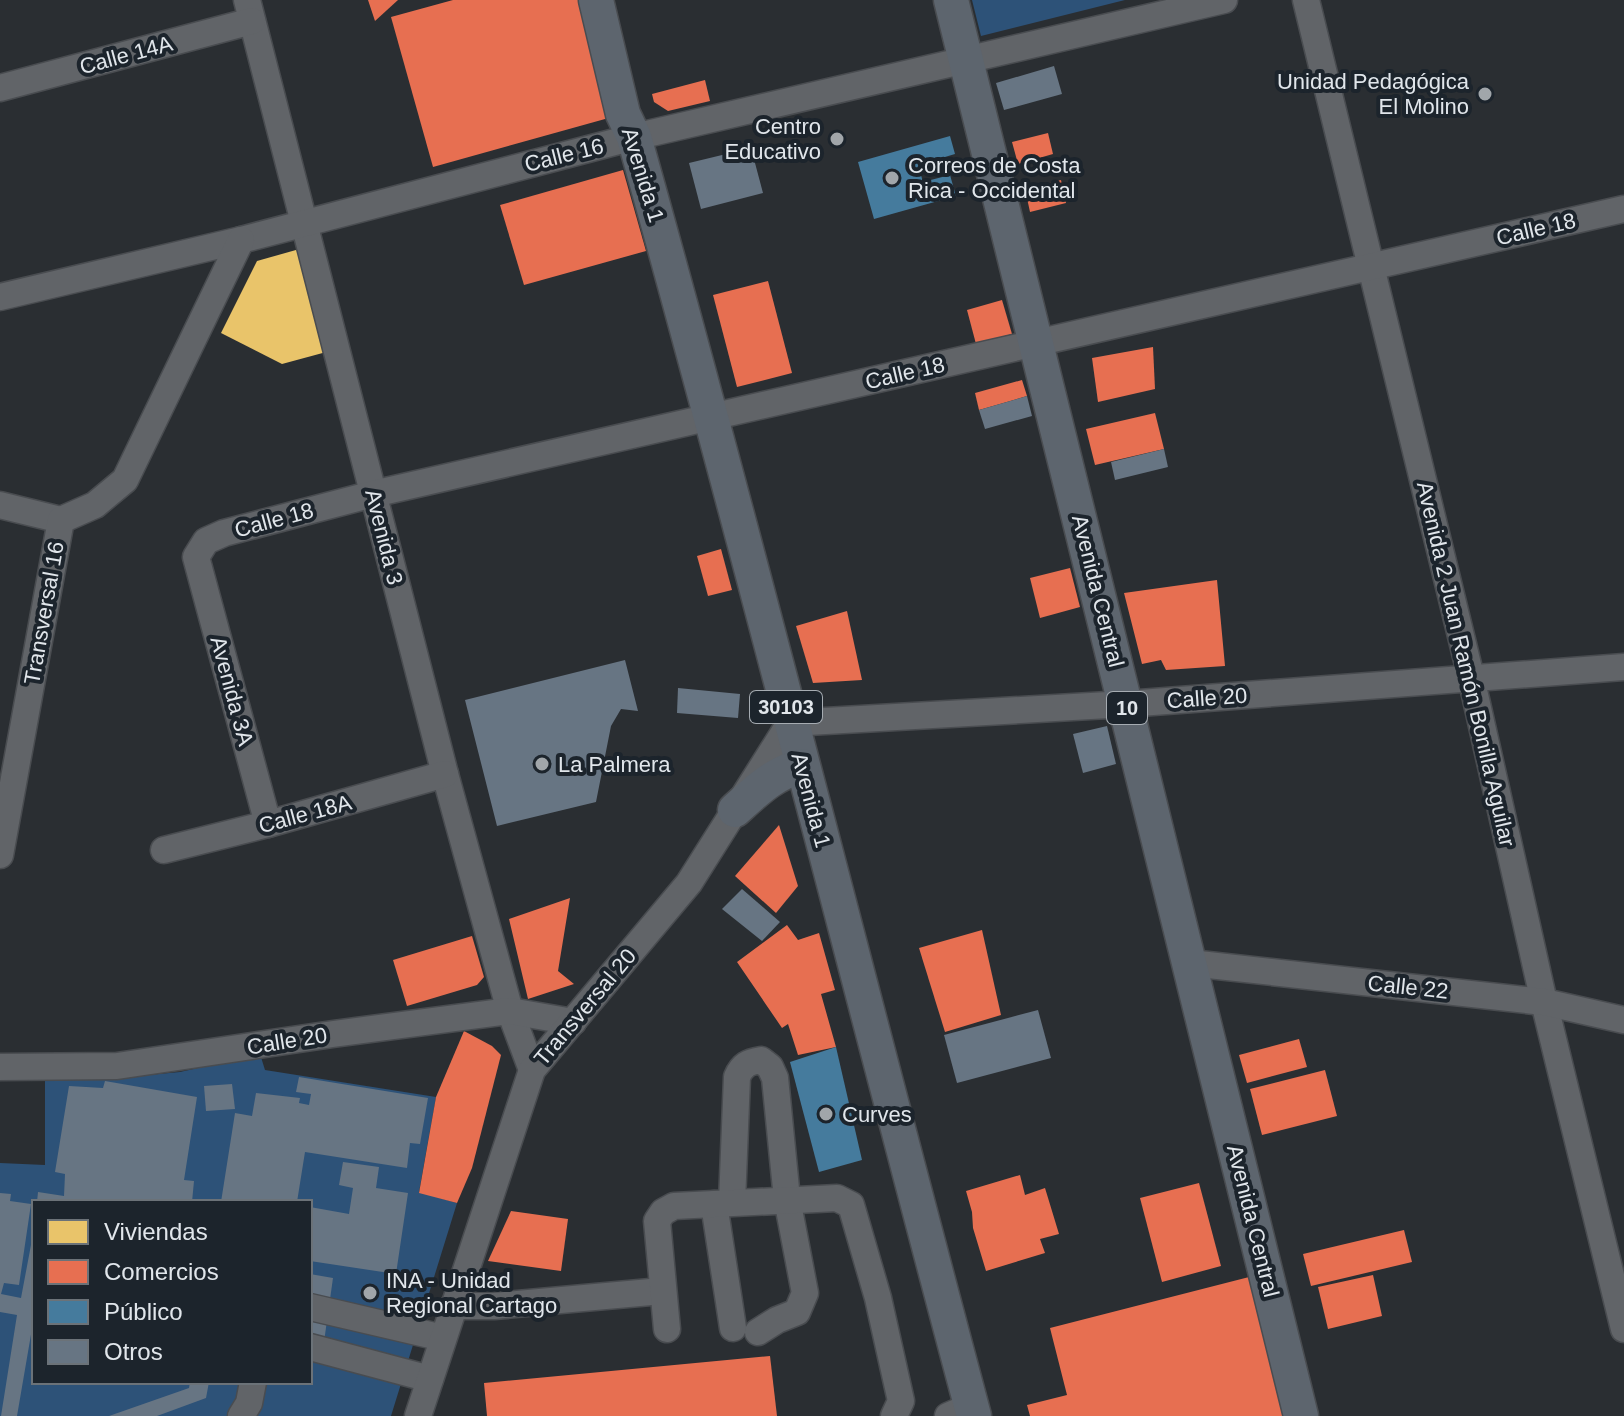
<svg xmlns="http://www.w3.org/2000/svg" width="1624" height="1416" font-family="Arial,sans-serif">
	<rect width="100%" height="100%" fill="#2a2e32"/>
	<g fill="#2d5278" fill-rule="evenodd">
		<path d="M972 0H1125L981 36Z"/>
		<path d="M260 1054 265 1070 436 1097 419 1192 457 1203 391 1416H0V1163L45 1165V1080H95L180 1072ZM34 1202H310V1382H34Z"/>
	</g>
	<path fill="#e9c46a" d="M303 248 330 351 282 364 221 333 257 261Z"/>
	<g fill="#e76f51">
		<path d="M368 0H398L375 21Z"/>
		<path d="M453 0H591L623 114 433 167 391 17Z"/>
		<path d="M705 80 710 101 668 111 654 102 652 94Z"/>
		<path d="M1048 133 1053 154 1018 164 1012 142Z"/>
		<path d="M623 170 646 251 524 285 500 205Z"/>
		<path d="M1061 180 1066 203 1030 212 1025 189Z"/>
		<path d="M768 281 792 373 737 387 713 295Z"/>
		<path d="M1002 300 1012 334 976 344 967 310Z"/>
		<path d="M1153 347 1155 389 1098 402 1092 358Z"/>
		<path d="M1022 380 1027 396 979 410 975 393Z"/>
		<path d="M1155 413 1164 449 1095 465 1086 429Z"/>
		<path d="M721 549 732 590 708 596 697 556Z"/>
		<path d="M1070 568 1080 607 1040 618 1030 578Z"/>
		<path d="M1217 580 1225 666 1166 670 1161 660 1142 664 1124 593Z"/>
		<path d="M847 611 862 680 813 683 796 626Z"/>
		<path d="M779 825 798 886 776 913 735 876Z"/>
		<path d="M570 898 558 971 574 984 528 999 509 919Z"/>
		<path d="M787 925 798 940 819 933 835 990 821 994 836 1047 798 1055 788 1024 782 1028 737 962Z"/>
		<path d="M982 930 1001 1015 945 1032 919 948Z"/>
		<path d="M472 936 484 977 477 985 407 1006 393 960Z"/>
		<path d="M464 1031 492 1046 501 1055 472 1168 457 1203 419 1193 436 1097Z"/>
		<path d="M1299 1039 1307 1067 1247 1083 1239 1055Z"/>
		<path d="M1325 1070 1337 1116 1262 1135 1250 1089Z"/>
		<path d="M1020 1175 1025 1195 1045 1188 1059 1234 1040 1239 1045 1253 986 1271 973 1228 972 1212 966 1191Z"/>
		<path d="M1199 1183 1221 1266 1162 1282 1140 1198Z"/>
		<path d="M511 1211 568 1219 561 1271 488 1261Z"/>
		<path d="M1404 1230 1412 1262 1311 1286 1303 1254Z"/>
		<path d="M1373 1275 1382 1316 1328 1329 1318 1287Z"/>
		<path d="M1253 1276 1283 1416H1030L1027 1405 1067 1395 1050 1328Z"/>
		<path d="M770 1356 777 1416H487L484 1383Z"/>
	</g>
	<g fill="#457b9d">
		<path d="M950 136 955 154 918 165 923 182 950 175 956 196 874 219 858 162Z"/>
		<path d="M836 1047 862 1160 819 1172 790 1062Z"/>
	</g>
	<g fill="#677583">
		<path d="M1054 66 1062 94 1004 110 996 83Z"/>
		<path d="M751 148 763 193 701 209 689 163Z"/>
		<path d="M1027 396 1032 416 985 429 979 410Z"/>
		<path d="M1164 449 1168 467 1115 480 1111 462Z"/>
		<path d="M625 660 638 711 621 709 611 726 596 802 497 826 465 700Z"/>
		<path d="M678 688 740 694 738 718 677 713Z"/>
		<path d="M1107 726 1116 764 1083 773 1073 734Z"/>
		<path d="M742 889 780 922 762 941 722 909Z"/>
		<path d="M1038 1010 1051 1058 957 1083 944 1035Z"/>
		<path d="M299 1077 428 1098 420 1144 410 1143 407 1168 305 1152 297 1202H221L235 1113 252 1116 256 1093 300 1098 299 1103 309 1105 311 1094 296 1092Z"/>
		<path d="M105 1081 197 1097 184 1180 194 1181 192 1202H37L38 1192 64 1196 65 1174 55 1172 69 1086 103 1088Z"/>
		<path d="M232 1084 235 1109 206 1111 204 1086Z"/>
		<path d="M343 1162 379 1167 376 1188 408 1193 396 1274 310 1261V1207L349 1214 353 1188 339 1185Z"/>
		<path d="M0 1193 11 1194 10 1201 31 1204 19 1285 4 1283 1 1294 21 1298 34 1229V1317L17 1416H1L17 1315 0 1312Z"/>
		<path d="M310 1274 333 1278 321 1363 310 1361Z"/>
		<path d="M190 1382H209L206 1398 157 1416H109L189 1388Z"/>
	</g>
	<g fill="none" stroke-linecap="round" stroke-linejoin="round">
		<g stroke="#494c50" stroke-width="29">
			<g id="minor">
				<path d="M247 0 445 774 510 1011 532 1070"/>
				<path d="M1306 0 1471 677 1544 1002 1624 1329"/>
				<path d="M0 88 252 21"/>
				<path d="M0 297 241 240 634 137 1224 0"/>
				<path d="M0 505 61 520"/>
				<path d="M268 824 196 557 206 541 224 533 373 494 1624 209"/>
				<path d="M164 850 268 824 445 774"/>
				<path d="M0 855 61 520 95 505 125 480 241 240"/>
				<path d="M1190 963 1544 1002 1624 1020"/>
				<path d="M0 1067 117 1066 333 1034 510 1011 573 1022"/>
				<path d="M732 1202 737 1077C742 1065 748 1062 761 1060L770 1067 775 1078 787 1199 805 1293 797 1312 777 1320 758 1332"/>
				<path d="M714 1204 733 1328"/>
				<path d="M453 1306H494L662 1291"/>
				<path d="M310 1307 443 1338"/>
				<path d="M667 1329 657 1221 663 1212 674 1206 837 1198 851 1205 878 1298 901 1401 894 1416"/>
				<path d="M310 1347 430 1379"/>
				<path d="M241 1416 249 1403 253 1382"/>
				<path d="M418 1416 532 1070 689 883 790 723 1126 704 1624 667"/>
				<path d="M948 1416 971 1406"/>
			</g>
		</g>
		<g stroke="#494c50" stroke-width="37">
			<g id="major">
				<path d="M596 0 623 114 634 137C753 562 860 990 974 1416"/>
				<path d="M951 0 1301 1416"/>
				<path d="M735 810C756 791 774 773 802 766"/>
			</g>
		</g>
		<use href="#minor" stroke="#616468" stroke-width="26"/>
		<use href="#major" stroke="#5d656e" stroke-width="34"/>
	</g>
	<g fill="#a1a6aa" stroke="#1c242c" stroke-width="3">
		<circle cx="1485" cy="94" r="8"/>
		<circle cx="837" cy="139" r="8"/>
		<circle cx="892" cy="178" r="8"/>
		<circle cx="542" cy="764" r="8"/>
		<circle cx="826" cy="1114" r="8"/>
		<circle cx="370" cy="1293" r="8"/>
	</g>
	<g text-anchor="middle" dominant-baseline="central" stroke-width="8" stroke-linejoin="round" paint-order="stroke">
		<g fill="#1c242c" stroke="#a6acb2" stroke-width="2">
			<rect x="750" y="691" width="72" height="32" rx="6"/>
			<rect x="1107" y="692" width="40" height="32" rx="6"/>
		</g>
		<g font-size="20" font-weight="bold" fill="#e1e6eb">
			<text x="786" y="707">30103</text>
			<text x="1127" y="708">10</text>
		</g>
		<g font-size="22" fill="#e1e6eb" stroke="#1c242c">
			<text transform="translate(126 55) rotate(-15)">Calle 14A</text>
			<text transform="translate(564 155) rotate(-14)">Calle 16</text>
			<text transform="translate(643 175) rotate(73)">Avenida 1</text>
			<text transform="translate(1536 229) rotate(-13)">Calle 18</text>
			<text transform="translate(905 373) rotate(-13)">Calle 18</text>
			<text transform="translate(274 520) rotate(-15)">Calle 18</text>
			<text transform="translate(384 537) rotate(76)">Avenida 3</text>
			<text transform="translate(1098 591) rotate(76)">Avenida Central</text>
			<text transform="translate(44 613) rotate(-80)">Transversal 16</text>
			<text transform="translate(1466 664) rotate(77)">Avenida 2 Juan Ramón Bonilla Aguilar</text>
			<text transform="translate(232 691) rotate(75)">Avenida 3A</text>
			<text transform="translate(1207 698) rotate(-4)">Calle 20</text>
			<text transform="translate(811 800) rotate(75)">Avenida 1</text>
			<text transform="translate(305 814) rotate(-15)">Calle 18A</text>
			<text transform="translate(1408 987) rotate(6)">Calle 22</text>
			<text transform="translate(585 1007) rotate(-50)">Transversal 20</text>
			<text transform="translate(287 1041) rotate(-9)">Calle 20</text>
			<text transform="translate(1253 1221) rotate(76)">Avenida Central</text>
		</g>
		<g font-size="22" fill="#e1e6eb" stroke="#1c242c" text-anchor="start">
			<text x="1469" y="81" text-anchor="end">Unidad Pedagógica<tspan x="1469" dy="25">El Molino</tspan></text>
			<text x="821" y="126" text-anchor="end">Centro<tspan x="821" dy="25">Educativo</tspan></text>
			<text x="908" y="165">Correos de Costa<tspan x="908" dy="25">Rica - Occidental</tspan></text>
			<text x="558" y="764">La Palmera</text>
			<text x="842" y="1114">Curves</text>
			<text x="386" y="1280">INA - Unidad<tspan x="386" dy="25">Regional Cartago</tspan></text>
		</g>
	</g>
	<rect x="32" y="1200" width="280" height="184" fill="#1c242c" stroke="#6b7278" stroke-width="2"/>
	<rect x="48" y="1220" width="40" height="24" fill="#e9c46a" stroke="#6b7278" stroke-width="2"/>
	<text x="104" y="1240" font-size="24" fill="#e1e6eb">Viviendas</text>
	<rect x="48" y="1260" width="40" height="24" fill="#e76f51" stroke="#6b7278" stroke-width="2"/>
	<text x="104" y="1280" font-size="24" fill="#e1e6eb">Comercios</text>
	<rect x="48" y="1300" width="40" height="24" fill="#457b9d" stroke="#6b7278" stroke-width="2"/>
	<text x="104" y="1320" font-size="24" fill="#e1e6eb">Público</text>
	<rect x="48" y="1340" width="40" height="24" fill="#677583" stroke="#6b7278" stroke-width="2"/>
	<text x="104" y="1360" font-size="24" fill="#e1e6eb">Otros</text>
</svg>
